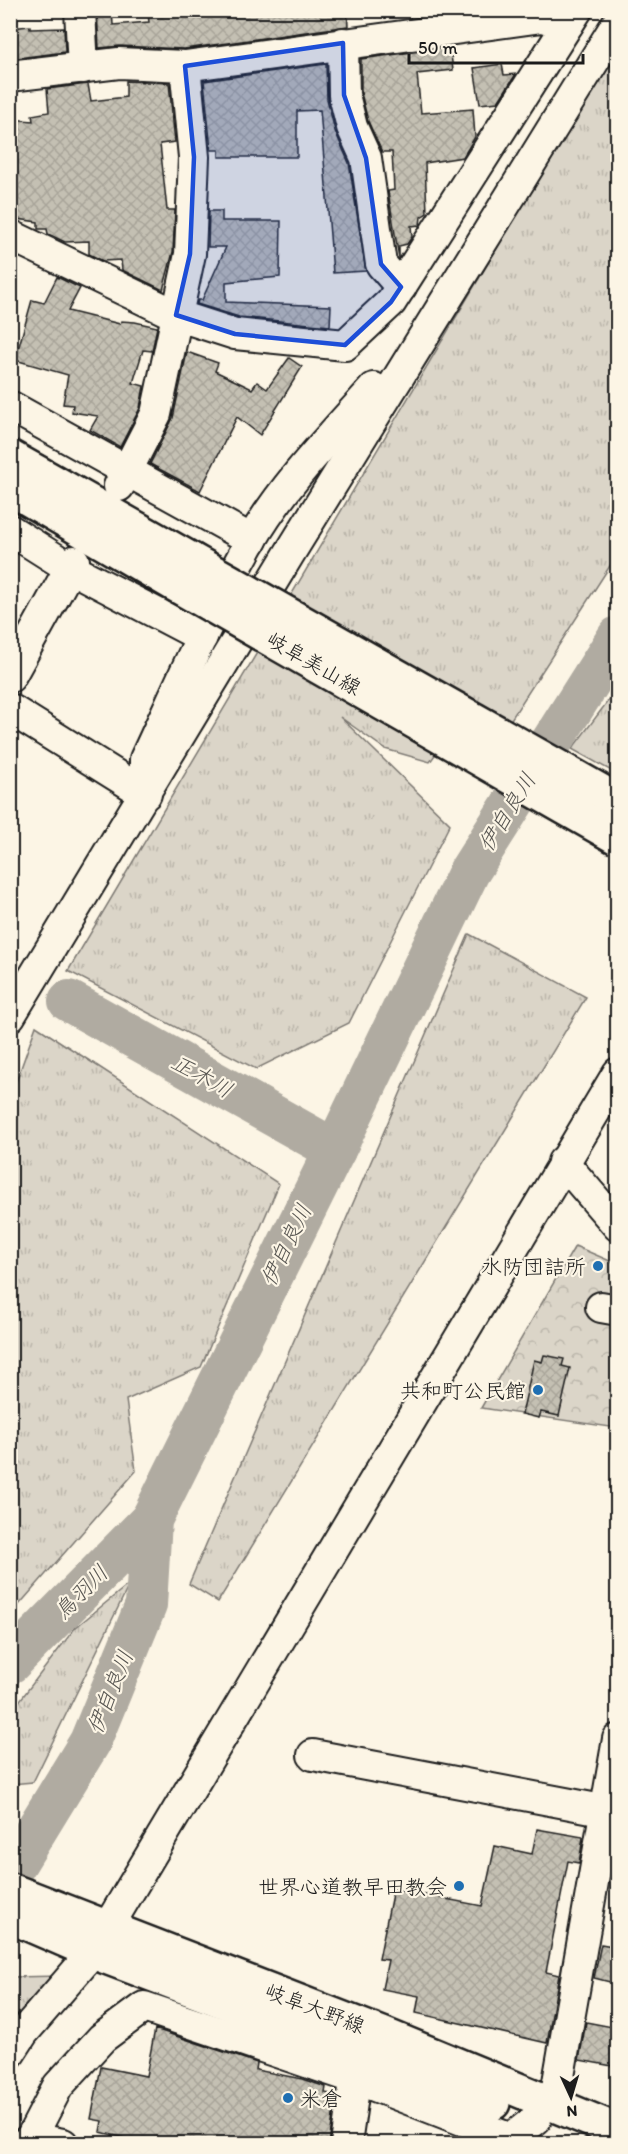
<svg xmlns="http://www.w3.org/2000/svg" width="628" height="2154" font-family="Itim,'Klee One',sans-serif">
	<defs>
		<pattern id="grass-tufts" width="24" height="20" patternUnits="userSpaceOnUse" patternTransform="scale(1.5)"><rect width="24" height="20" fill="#dbd5c8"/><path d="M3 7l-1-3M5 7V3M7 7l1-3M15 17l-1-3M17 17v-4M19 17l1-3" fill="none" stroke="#bbb6ab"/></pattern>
		<pattern id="park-crowns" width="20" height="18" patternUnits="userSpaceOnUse" patternTransform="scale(1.5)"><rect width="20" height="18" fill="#dbd5c8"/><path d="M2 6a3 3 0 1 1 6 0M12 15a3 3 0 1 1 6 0" fill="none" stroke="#bbb6ab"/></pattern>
		<pattern id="building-cross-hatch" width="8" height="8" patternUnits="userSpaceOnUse" patternTransform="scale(1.5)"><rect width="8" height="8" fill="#c4c0b3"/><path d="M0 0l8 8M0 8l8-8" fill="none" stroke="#a8a499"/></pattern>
	</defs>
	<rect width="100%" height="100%" fill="#fcf5e5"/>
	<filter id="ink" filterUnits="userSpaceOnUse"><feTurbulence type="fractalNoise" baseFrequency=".0167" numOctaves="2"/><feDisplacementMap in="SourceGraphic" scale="12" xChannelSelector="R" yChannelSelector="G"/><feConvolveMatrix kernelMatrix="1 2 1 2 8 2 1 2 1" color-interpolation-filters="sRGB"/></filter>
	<g filter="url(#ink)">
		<g fill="url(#grass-tufts)" stroke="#7c7872" stroke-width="1.5">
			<path d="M617 46V555L499 738 466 711 430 762 385 749 340 717 450 824 349 1023 256 1069 68 971Z"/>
			<path d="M617 689V774L572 749Z"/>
			<path d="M469 934 586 997 218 1602 189 1584Z"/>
			<path d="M36 1026 279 1184 201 1367 126 1400 136 1471 11 1614 10 1099Z"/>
			<path d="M130 1583 33 1782 11 1784V1712L75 1628Z"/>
			<path d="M61 1976 11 2049V1977Z"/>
		</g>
		<path fill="url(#park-crowns)" stroke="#7c7872" stroke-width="1.5" d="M575 1246 617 1264V1428L481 1408Z"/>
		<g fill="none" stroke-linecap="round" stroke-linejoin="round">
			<g stroke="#b0aba1" stroke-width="42">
				<path d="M69 1001 335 1150"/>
				<path d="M10 1663 151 1520"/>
				<path d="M10 1873 90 1742 146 1605 151 1520 335 1150 469 872 618 637"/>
			</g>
		</g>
		<g fill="url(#building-cross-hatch)" stroke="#1c1c1c" stroke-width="1.5">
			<path d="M97 10H112L113 25 149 22 148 14 175 10H347L348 26 184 49 120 46 99 48Z"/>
			<path d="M30 26V29L64 28 65 52 10 59V28Z"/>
			<path d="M450 47 453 70 417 74 421 113 473 109 475 137 463 157 425 163 427 213 421 217 420 225 411 226 412 237 407 244 399 246V258L388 191 394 190 392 152H382L368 121 361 93V59Z"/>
			<path d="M326 64 327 99 335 131 349 163 366 271 333 273 320 110 297 111V157H219V150H211L204 81Z"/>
			<path d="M502 64 504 75 516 74 498 102 480 104 474 68Z"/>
			<path d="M126 81 169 83 175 142 160 144 167 210H175L173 252 163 290 122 270 121 260 103 261 89 254V241L65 242 48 234 47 229H38V222L10 218V119L33 121 32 115 49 112 47 89 88 84 91 101 126 97Z"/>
			<path d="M209 211H222V221H281L280 277 226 282V302L331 306 330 326 239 317 197 304 198 300H202L226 247H208Z"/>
			<path d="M57 277 80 288 68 311 120 324 121 321 135 322 157 327 152 351 143 350 133 383 144 386 140 408 120 447 90 430 98 416 72 412 73 405 63 404 68 375 15 360 32 300 44 303Z"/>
			<path d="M187 352 218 363 215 371 252 389 257 382 267 389 289 358 302 367 260 435 237 417 200 491 150 464 173 418Z"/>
			<path d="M544 1355 564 1359 562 1366 570 1368 559 1416 541 1412 539 1418 522 1414 534 1360 542 1362Z"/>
			<path d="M537 1829 583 1837 579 1863 568 1861 546 1972 559 1975 547 2043 416 2013 419 1996 382 1989 388 1960 379 1959 393 1889 482 1906 495 1846 532 1854Z"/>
			<path d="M601 1944 618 1947V1984L594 1978Z"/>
			<path d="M586 2022 618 2028V2067L579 2060Z"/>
			<path d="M155 2029 257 2063 256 2070 302 2079 326 2087 325 2093 336 2095 329 2144H150L100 2132 102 2121 91 2119 101 2067 146 2076Z"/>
		</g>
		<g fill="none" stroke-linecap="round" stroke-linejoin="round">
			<g stroke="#1c1c1c" stroke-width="34">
				<g id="minor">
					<path d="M80 10 83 68"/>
					<path d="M343 43 344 95 352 127 366 158 381 264 401 287"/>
					<path d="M10 76 119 63 185 66 542 17 568 24"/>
					<path d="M10 235 176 315 235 334 345 345 391 302 577 10"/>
					<path d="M10 406 252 540"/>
					<path d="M119 486 156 414 190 254 194 157 185 66"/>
					<path d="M10 530 70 568 202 637"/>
					<path d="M10 677 74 561"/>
					<path d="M10 709 146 794"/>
					<path d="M145 779V759C179 686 211 612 251 541 283 485 331 436 374 388"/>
					<path d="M10 1016 291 551 618 22"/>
					<path d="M563 1162 618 1226"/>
					<path d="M601 1307 618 1310"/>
					<path d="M313 1755 618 1813"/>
					<path d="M10 2053 23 2033 93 1952 618 1073"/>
					<path d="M554 2105 618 1739"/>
					<path d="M31 2138 58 2086 102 2038 144 2007 354 2078 511 2139 536 2119"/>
					<path d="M24 2144 31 2138 63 2144"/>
					<path d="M346 2144 358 2061"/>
				</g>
			</g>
			<g stroke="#1c1c1c" stroke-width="38">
				<g id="major">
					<path d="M10 457 192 560"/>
					<path d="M10 488 176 585"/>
					<path d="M10 1890 382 2034 618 2131"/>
					<path d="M10 1916 93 1952 493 2103"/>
				</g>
			</g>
			<use href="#minor" stroke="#fcf5e5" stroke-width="30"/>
			<use href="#major" stroke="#fcf5e5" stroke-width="33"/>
			<g stroke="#1c1c1c" stroke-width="38" stroke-linecap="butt">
				<g id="major-bridge">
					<path d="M192 560 618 801"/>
					<path d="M176 585 618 838"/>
				</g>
			</g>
			<use href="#major-bridge" stroke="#fcf5e5" stroke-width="33"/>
		</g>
	</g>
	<path fill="#1d4ed8" fill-opacity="0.2" stroke="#1d4ed8" stroke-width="4.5" stroke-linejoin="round" d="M343 43 344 95 366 158 381 264 401 287 391 302 345 345 235 334 176 315 190 254 194 157 185 66Z"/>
	<g fill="#1f6fb2" stroke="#fcf5e5" stroke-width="2">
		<circle cx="598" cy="1266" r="6"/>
		<circle cx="538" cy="1390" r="6"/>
		<circle cx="459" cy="1886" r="6"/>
		<circle cx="288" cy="2098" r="6"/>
	</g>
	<g text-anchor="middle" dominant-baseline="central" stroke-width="4.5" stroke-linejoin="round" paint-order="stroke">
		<g font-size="21" fill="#1c1c1c" stroke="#fcf5e5">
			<text transform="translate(314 663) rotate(30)">岐阜美山線</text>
			<text transform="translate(315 2008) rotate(21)">岐阜大野線</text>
		</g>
		<g font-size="21" fill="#1c1c1c" stroke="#fcf5e5" text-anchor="end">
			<text x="586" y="1266">水防団詰所</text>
			<text x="526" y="1390">共和町公民館</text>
			<text x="447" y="1886">世界心道教早田教会</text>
			<text x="300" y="2098" text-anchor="start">米倉</text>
		</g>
		<g font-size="22" font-style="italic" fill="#575551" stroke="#fcf5e5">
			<text transform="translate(507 812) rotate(-58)">伊自良川</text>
			<text transform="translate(202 1076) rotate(29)">正木川</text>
			<text transform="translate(286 1245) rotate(-64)">伊自良川</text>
			<text transform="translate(81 1592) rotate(-45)">鳥羽川</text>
			<text transform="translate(110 1692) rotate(-68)">伊自良川</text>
		</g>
	</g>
	<rect width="628" height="2154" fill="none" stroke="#fcf5e5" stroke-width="36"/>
	<rect x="18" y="18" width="592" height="2118" fill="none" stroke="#1c1c1c" stroke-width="2" filter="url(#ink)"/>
	<g transform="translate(571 2097) rotate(176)" stroke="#fcf5e5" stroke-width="4.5" paint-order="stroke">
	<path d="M0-4.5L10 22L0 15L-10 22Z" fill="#1c1c1c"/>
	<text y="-9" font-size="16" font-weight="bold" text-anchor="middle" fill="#1c1c1c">N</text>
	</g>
	<path d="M409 54v9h174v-9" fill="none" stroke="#1c1c1c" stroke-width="3"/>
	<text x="418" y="54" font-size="18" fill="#1c1c1c" stroke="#fcf5e5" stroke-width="4.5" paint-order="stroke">50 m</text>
</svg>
